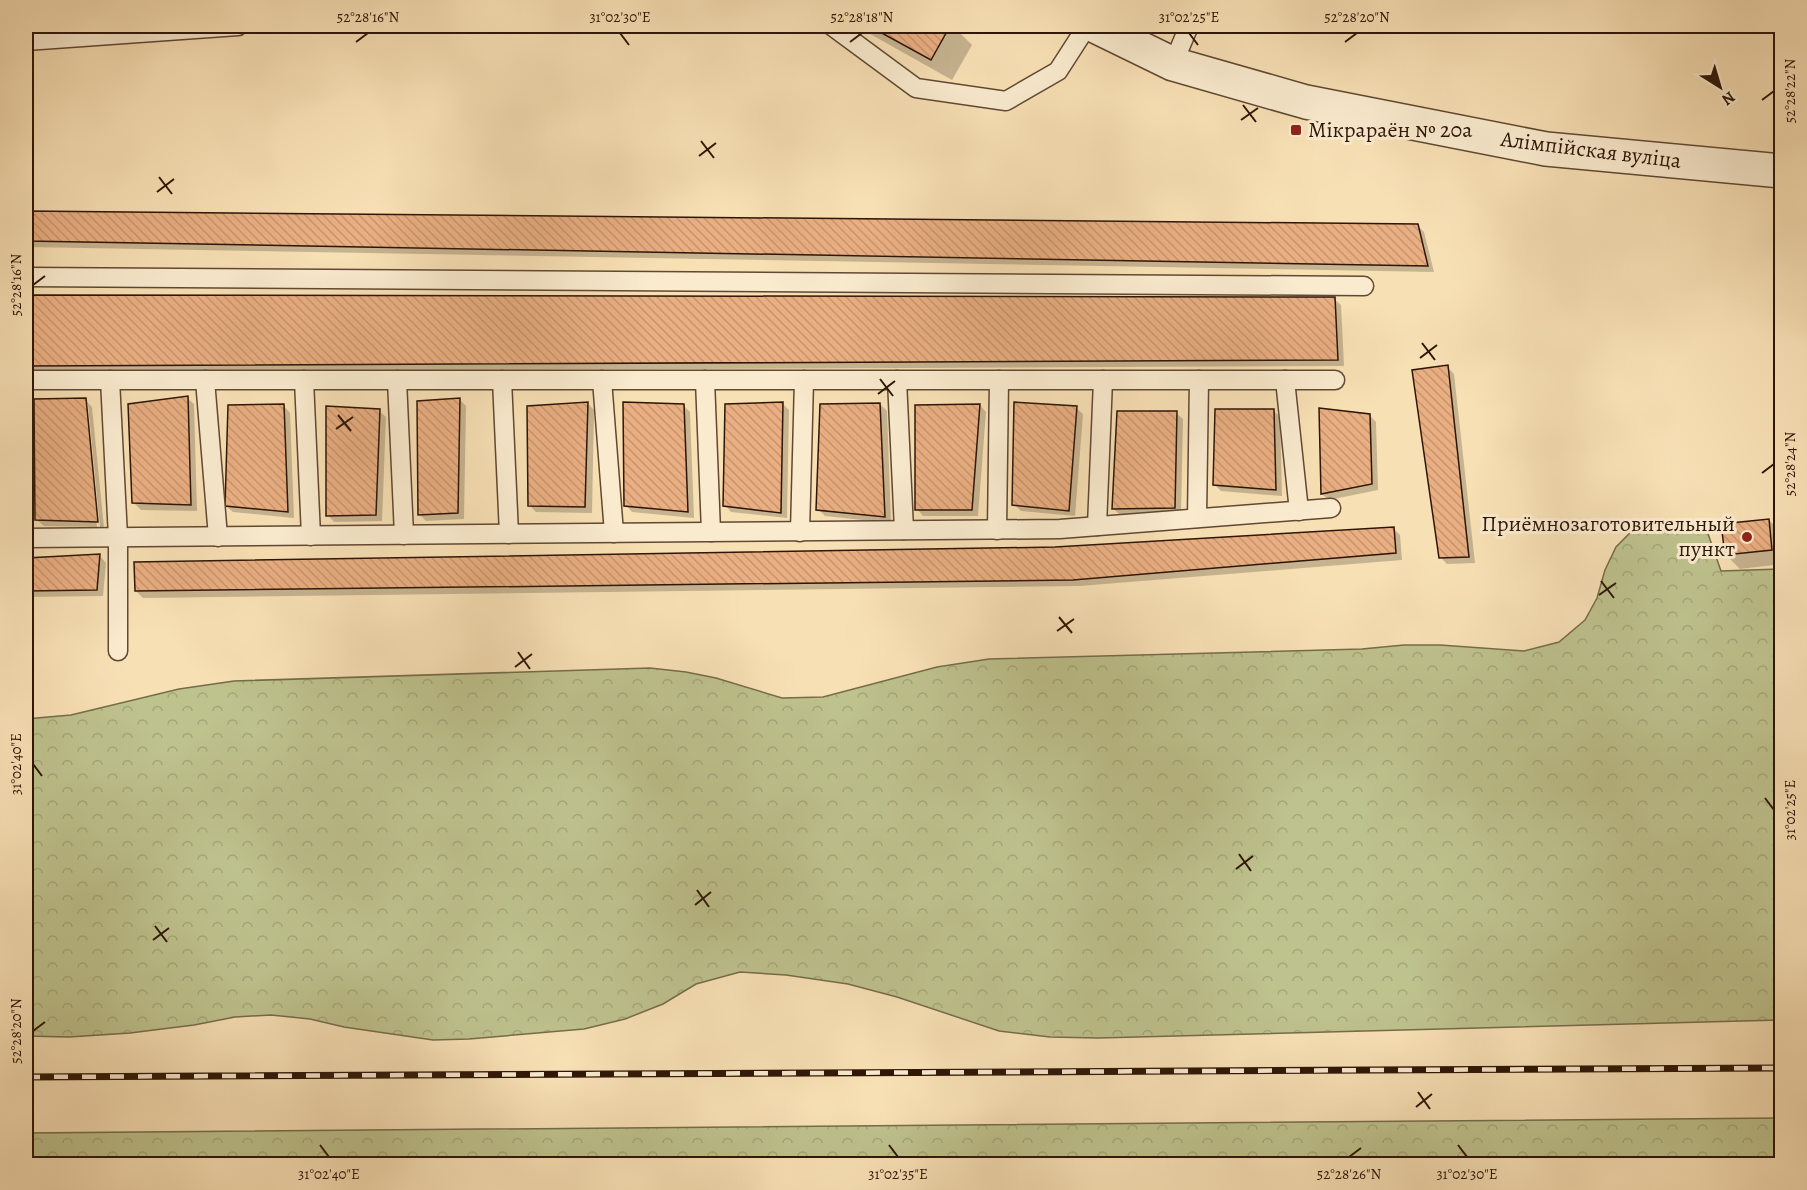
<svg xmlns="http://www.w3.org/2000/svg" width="1807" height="1190" font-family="Alegreya,serif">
	<defs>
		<pattern id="forest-crowns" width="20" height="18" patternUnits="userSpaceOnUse" patternTransform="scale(1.5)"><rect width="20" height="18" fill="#bec28d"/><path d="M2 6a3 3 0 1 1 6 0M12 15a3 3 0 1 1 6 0" fill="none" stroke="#a4a678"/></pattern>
		<pattern id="building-back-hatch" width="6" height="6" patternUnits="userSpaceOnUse" patternTransform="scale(1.5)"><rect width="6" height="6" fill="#e9ae81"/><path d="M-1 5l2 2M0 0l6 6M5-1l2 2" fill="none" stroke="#c8956e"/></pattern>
	</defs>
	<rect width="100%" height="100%" fill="#f8e0b5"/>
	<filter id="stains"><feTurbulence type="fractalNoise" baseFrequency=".00333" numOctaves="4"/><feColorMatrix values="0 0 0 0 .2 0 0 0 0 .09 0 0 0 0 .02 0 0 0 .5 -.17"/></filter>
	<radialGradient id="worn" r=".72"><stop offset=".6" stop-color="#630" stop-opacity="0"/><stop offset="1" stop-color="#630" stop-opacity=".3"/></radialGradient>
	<g fill="url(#forest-crowns)" stroke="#766c4a" stroke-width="1.5">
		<path d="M1656 521H1684L1706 528 1721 571 1781 569V1020L1098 1038 1050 1037 999 1031 897 997 848 984 786 975 740 972 696 984 663 1004 625 1019 584 1029 469 1039 433 1040 344 1027 310 1019 271 1015 235 1017 194 1025 130 1033 69 1037 26 1036V719L71 715 179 689 234 681 650 668 686 672 716 678 782 698 823 697 937 667 989 659 1362 649 1404 645H1440L1524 651 1559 642 1585 620 1597 598 1605 570 1616 547 1632 531Z"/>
		<path d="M1781 1118V1164H26V1133Z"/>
	</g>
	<g fill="#0003">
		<path d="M856 26H953L972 45 952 80Z"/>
		<path d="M26 213 1417 225 1424 232 1434 272 26 247Z"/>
		<path d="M26 296 1334 299 1341 305 1344 366 26 372Z"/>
		<path d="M1447 367 1454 374 1475 563 1447 564 1440 557Z"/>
		<path d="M187 398 194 404 197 511 141 510 134 503Z"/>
		<path d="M459 399 466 406 464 519 426 521 419 514Z"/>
		<path d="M85 400 92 407 104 528 100 527 88 404H85L97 527 44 526 37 520Z"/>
		<path d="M587 403 594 410 592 513 536 512 529 505Z"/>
		<path d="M782 403 789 410 787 518 731 512 725 505Z"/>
		<path d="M880 404 887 411 891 523 825 516 818 509Z"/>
		<path d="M683 405 690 412 694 518 632 512 626 505Z"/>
		<path d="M980 405 986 412 978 516H923L917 509Z"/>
		<path d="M284 406 290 413 294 518 233 512 226 506Z"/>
		<path d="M1076 408 1083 414 1075 516 1021 511 1014 504Z"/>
		<path d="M1273 410 1280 417 1282 496 1221 491 1215 485Z"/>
		<path d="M379 411 386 417 382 521 334 522 328 515Z"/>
		<path d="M1176 413 1183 419 1181 514 1120 515 1113 508Z"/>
		<path d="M1369 415 1376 422 1378 490 1329 500 1322 494Z"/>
		<path d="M1769 520 1782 533V564L1740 569 1726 555Z"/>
		<path d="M1393 528 1400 535 1402 560 1080 586 143 598 136 591 1055 549Z"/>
		<path d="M100 556 106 563 103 596 26 597V559Z"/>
	</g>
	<g fill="url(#building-back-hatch)" stroke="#2e1507" stroke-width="1.5">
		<path d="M869 26H950L931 60Z"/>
		<path d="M26 211 1418 224 1428 266 26 241Z"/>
		<path d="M26 295 1335 297 1338 360 26 366Z"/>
		<path d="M1448 365 1469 557 1439 558 1412 370Z"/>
		<path d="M188 396 191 505 132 503 128 404Z"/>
		<path d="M86 398 98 522 35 520 34 399Z"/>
		<path d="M460 398 458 513 418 515 417 401Z"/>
		<path d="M588 402 585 507 528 506 527 406Z"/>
		<path d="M623 402 684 404 688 512 624 506Z"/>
		<path d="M783 402 781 513 723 506 725 404Z"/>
		<path d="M1014 402 1077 406 1069 511 1012 505Z"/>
		<path d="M880 403 885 517 816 510 820 404Z"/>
		<path d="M284 404 288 512 225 506 228 405Z"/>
		<path d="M980 404 972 510H915V405Z"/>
		<path d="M326 406 380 409 376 515 326 516Z"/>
		<path d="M1319 408 1370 414 1372 484 1321 494Z"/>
		<path d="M1215 409H1274L1276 490 1213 485Z"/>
		<path d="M1117 411H1177L1175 508 1112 509Z"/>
		<path d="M1769 519 1772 550 1725 555 1721 524Z"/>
		<path d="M1394 527 1396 553 1073 580 135 591 134 562 1055 547Z"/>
		<path d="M100 554 97 590 26 591V558Z"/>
	</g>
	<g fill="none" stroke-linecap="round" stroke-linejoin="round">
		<g stroke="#604832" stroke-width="21">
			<g id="service">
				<path d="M832 26 916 88 1006 101 1058 71 1087 26"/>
				<path d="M26 41 238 26"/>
				<path d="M1173 64 1189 26"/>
				<path d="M26 277 1364 286"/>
				<path d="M26 380H1335"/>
				<path d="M110 380 118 537V651"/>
				<path d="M205 380 218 537"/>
				<path d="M304 380 311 536"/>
				<path d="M397 380 404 535"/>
				<path d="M502 380 509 534"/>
				<path d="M602 380 614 533"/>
				<path d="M705 380 711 532"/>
				<path d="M897 380 904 530"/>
				<path d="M1285 380 1299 511"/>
				<path d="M1197 518 1199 380"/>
				<path d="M1097 526 1103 380"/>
				<path d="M997 530 999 380"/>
				<path d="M800 532 804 380"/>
				<path d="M26 538 1060 529 1331 508"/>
			</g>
		</g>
		<g stroke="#604832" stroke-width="36">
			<path id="tertiary" d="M1095 26 1173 64 1306 102 1546 149 1782 171"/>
		</g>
		<use href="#service" stroke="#faebcf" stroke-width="18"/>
		<use href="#tertiary" stroke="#faebcf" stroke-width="33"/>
		<g stroke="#2e1507" stroke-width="7">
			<path id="rail" d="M26 1077 1782 1068"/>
		</g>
		<use href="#rail" stroke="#faebcf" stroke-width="4.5" stroke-dasharray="14" stroke-linecap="butt"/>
	</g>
	<path fill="none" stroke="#2e1507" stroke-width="2" d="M620 33 629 45M1189 33 1198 45M356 42 368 33M850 42 862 33M1345 42 1357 33M1762 100 1774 91M1243 105 1256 122M1241 120 1258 108M701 141 714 158M699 156 716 143M159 177 172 194M157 192 174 179M33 285 45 276M1422 343 1435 360M1420 358 1437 345M880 379 893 396M878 394 895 381M338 415 351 431M336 429 353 417M1762 473 1774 464M1601 581 1614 598M1599 595 1616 583M1059 617 1072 633M1057 631 1074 619M518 652 530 669M515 667 532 654M33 764 42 776M1765 798 1774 810M1239 854 1251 871M1236 869 1253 856M697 890 709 907M695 905 711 892M155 926 167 942M153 940 169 928M33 1031 45 1022M1418 1092 1430 1109M1416 1107 1432 1094M320 1145 329 1157M889 1145 898 1157M1458 1145 1467 1157M1349 1157 1361 1148"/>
	<g fill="#8f2418" stroke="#faebcf" stroke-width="2">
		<rect x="1290" y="124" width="12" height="12" rx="3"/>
		<circle cx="1747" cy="537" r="6"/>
	</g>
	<g text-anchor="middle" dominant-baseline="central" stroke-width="6" stroke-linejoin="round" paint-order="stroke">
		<g font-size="22" fill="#2e1507" stroke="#faebcf" text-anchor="start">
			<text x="1308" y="130">Мікрараён № 20а</text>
			<text x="1735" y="524" text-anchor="end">Приёмнозаготовительный<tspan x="1735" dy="25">пункт</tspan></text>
		</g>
		<g font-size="22" fill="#2e1507" stroke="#faebcf">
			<text transform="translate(1591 150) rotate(7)">Алімпійская вуліца</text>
		</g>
	</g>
	<rect width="1807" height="1190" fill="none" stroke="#f8e0b5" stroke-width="66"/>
	<g transform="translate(1720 87) rotate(143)" stroke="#faebcf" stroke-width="4.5" paint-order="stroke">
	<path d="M0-4.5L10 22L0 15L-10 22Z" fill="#2e1507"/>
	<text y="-9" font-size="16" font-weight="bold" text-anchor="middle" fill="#2e1507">N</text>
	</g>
	<rect x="33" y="33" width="1741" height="1124" fill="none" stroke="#2e1507" stroke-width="2"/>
	<g font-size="15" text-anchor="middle" fill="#2e1507">
		<text x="368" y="22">52°28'16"N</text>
		<text x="620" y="22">31°02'30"E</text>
		<text x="862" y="22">52°28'18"N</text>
		<text x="1189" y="22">31°02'25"E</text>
		<text x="1357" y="22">52°28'20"N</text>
		<text transform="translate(1790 91) rotate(-90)" y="5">52°28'22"N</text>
		<text transform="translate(16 285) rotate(-90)" y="5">52°28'16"N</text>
		<text transform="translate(1790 464) rotate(-90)" y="5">52°28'24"N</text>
		<text transform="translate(16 764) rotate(-90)" y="5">31°02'40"E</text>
		<text transform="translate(1790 810) rotate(-90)" y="5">31°02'25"E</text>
		<text transform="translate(16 1031) rotate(-90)" y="5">52°28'20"N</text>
		<text x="329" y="1179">31°02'40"E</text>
		<text x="898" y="1179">31°02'35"E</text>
		<text x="1349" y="1179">52°28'26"N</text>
		<text x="1467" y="1179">31°02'30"E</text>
	</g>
	<rect width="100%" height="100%" filter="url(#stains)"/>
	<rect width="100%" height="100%" fill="url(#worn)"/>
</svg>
